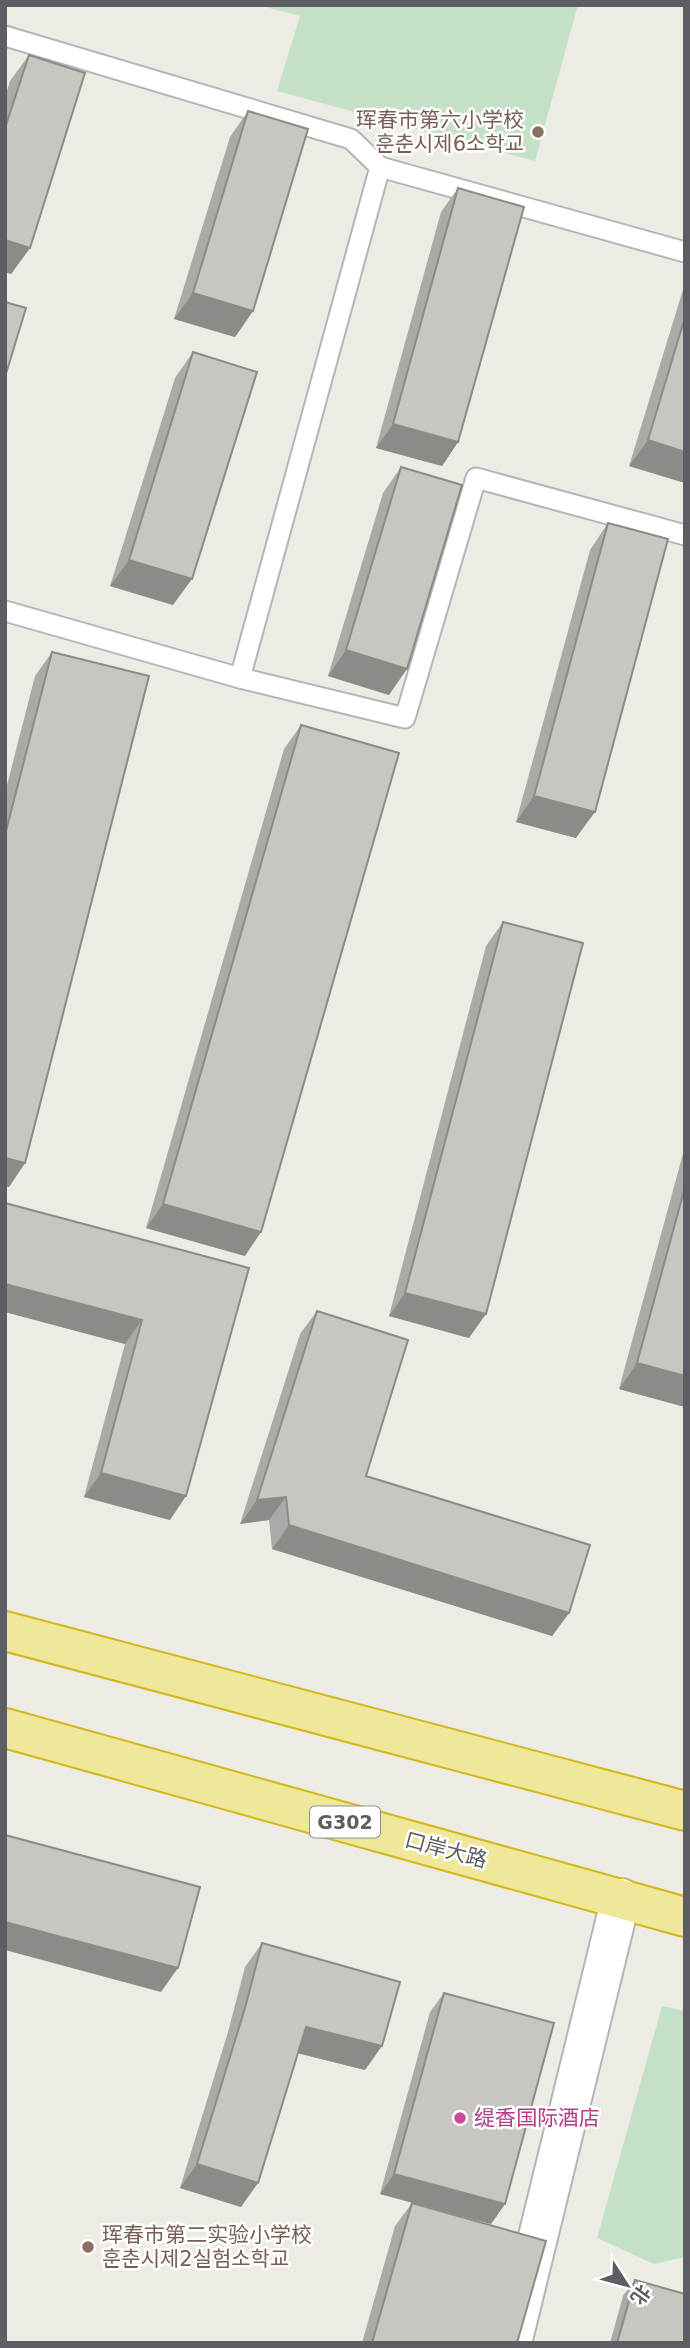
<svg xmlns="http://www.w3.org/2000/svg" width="690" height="2348" font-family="'DejaVu Sans','Noto Sans SC','Noto Sans KR',sans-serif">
	<rect width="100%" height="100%" fill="#edece4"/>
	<g fill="#c4e1c8">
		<path d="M258 5H578L535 161 277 91 300 16Z"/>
		<path d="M662 2006 685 2011V2257L654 2264 597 2238Z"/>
	</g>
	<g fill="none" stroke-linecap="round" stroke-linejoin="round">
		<g stroke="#b4b5ba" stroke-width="23">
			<g id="lane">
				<path d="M5 36 351 139 380 167 240 678"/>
				<path d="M380 167 685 252"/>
				<path d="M5 611 240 678 405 718 476 478 685 535"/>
			</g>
		</g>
		<g stroke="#b4b5ba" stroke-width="42">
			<path id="street" d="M512 2343 621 1898"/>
		</g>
		<g stroke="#d5b71c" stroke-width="42">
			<g id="highway">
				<path d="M5 1631 685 1811"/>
				<path d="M5 1728 685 1917"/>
			</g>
		</g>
		<use href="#lane" stroke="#fff" stroke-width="19"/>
		<use href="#street" stroke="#fff" stroke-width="38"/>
		<use href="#highway" stroke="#efe799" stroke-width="38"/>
	</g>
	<g fill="#acaaa6">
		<path d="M29 55 30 248 11 274 5 272V97L10 81Z"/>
		<path d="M248 111 253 311 235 337 174 319 230 137Z"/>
		<path d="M458 188V442L442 466 376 448 441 212Z"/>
		<path d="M685 283V483L629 466Z"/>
		<path d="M193 352 173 605 110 586 175 378Z"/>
		<path d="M401 467 389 695 328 676 383 493Z"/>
		<path d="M608 523 576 838 516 822 590 550Z"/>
		<path d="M52 652 25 1163 9 1187 5 1186V793L35 676Z"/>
		<path d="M301 725 245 1256 146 1228 284 749Z"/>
		<path d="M503 922 469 1338 389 1316 486 946Z"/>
		<path d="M685 1146V1407L619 1389Z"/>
		<path d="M249 1268 170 1520 84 1497 125 1344 5 1312Z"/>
		<path d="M317 1311 366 1476 569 1613 552 1636 272 1549 269 1520 240 1524 300 1334Z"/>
		<path d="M262 1943 365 2070 298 2053 241 2207 180 2188 228 2032 245 1967Z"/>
		<path d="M444 1993 505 2204 491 2224 380 2194 430 2012Z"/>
		<path d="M412 2203 517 2343H362L395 2226Z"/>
		<path d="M635 2280 685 2343H610L623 2296Z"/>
	</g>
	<g fill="#8c8b87">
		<path d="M5 240 30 248 11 274 5 272Z"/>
		<path d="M193 293 253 311 235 337 174 319Z"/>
		<path d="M393 424 458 442 442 466 376 448Z"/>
		<path d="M648 440 685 452V483L629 466Z"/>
		<path d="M129 560 192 579 173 605 110 586Z"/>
		<path d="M346 650 407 669 389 695 328 676Z"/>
		<path d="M534 796 595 812 576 838 516 822Z"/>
		<path d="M5 1158 25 1163 9 1187 5 1186Z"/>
		<path d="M163 1204 261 1232 245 1256 146 1228Z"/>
		<path d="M5 1284 142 1320 125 1344 5 1312Z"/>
		<path d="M405 1293 486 1314 469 1338 389 1316Z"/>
		<path d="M637 1363 685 1376V1407L619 1389Z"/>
		<path d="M101 1473 186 1496 170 1520 84 1497Z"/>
		<path d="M286 1497 269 1520 240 1524 257 1500Z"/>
		<path d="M289 1525 569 1613 552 1636 272 1549Z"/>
		<path d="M5 1922 178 1968 161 1992 5 1950Z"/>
		<path d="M306 2027 382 2046 365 2070 289 2051Z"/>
		<path d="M197 2164 258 2183 241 2207 180 2188Z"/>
		<path d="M394 2174 505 2204 491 2224 380 2194Z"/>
	</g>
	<g fill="#c8c6c1" stroke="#8c8b87" stroke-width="2">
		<path d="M29 55 85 73 30 248 5 240V128Z"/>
		<path d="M248 111 308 129 253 311 193 293Z"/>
		<path d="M458 188 524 207 458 442 393 424Z"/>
		<path d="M5 302 26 308 5 377Z"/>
		<path d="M685 317V452L648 440Z"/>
		<path d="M193 352 257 372 192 579 129 560Z"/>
		<path d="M401 467 462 485 407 669 346 650Z"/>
		<path d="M608 523 668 539 595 812 534 796Z"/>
		<path d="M52 652 149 676 25 1163 5 1158V835Z"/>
		<path d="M301 725 399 753 261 1232 163 1204Z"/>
		<path d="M503 922 583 943 486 1314 405 1293Z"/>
		<path d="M685 1187V1376L637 1363Z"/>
		<path d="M5 1203 249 1268 186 1496 101 1473 142 1320 5 1284Z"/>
		<path d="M317 1311 408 1340 366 1476 590 1545 569 1613 289 1525 286 1497 257 1500Z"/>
		<path d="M5 1835 200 1887 178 1968 5 1922Z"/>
		<path d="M262 1943 400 1982 382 2046 306 2027 258 2183 197 2164 245 2008Z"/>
		<path d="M444 1993 554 2023 505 2204 394 2174Z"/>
		<path d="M412 2203 546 2241 517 2343H372Z"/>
		<path d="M635 2280 685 2294V2343H617Z"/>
	</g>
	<g fill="#8d6e63" stroke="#fff" stroke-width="2.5">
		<circle cx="538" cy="132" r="7"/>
		<circle cx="88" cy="2247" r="7"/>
	</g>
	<circle fill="#d1479c" stroke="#fff" stroke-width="2.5" cx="460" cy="2118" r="7"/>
	<g text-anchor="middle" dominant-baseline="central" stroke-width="5" stroke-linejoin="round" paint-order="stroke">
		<rect fill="#fff" stroke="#8d8e92" stroke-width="2" x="310" y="1806.5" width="70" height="31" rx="5"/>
		<g font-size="19" font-weight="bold" fill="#5c5e63">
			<text x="345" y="1822">G302</text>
		</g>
		<g font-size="21" fill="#785e54" stroke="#fff" text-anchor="end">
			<text x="524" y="120">珲春市第六小学校<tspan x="524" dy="24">훈춘시제6소학교</tspan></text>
			<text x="102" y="2235" text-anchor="start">珲春市第二实验小学校<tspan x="102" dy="24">훈춘시제2실험소학교</tspan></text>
		</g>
		<g font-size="21" fill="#5c5e63" stroke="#fff">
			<text transform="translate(446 1850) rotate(15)">口岸大路</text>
		</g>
		<g font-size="21" fill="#b23c85" stroke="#fff" text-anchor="start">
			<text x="474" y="2118">缇香国际酒店</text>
		</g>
	</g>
	<rect width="690" height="2348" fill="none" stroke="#5c5e63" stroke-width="14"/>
	<g transform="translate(627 2285) rotate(126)" stroke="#ffffff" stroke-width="5" paint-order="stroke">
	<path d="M0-5L12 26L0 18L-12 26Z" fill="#5c5e63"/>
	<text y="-10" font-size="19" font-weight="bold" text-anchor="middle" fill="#5c5e63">北</text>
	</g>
</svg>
